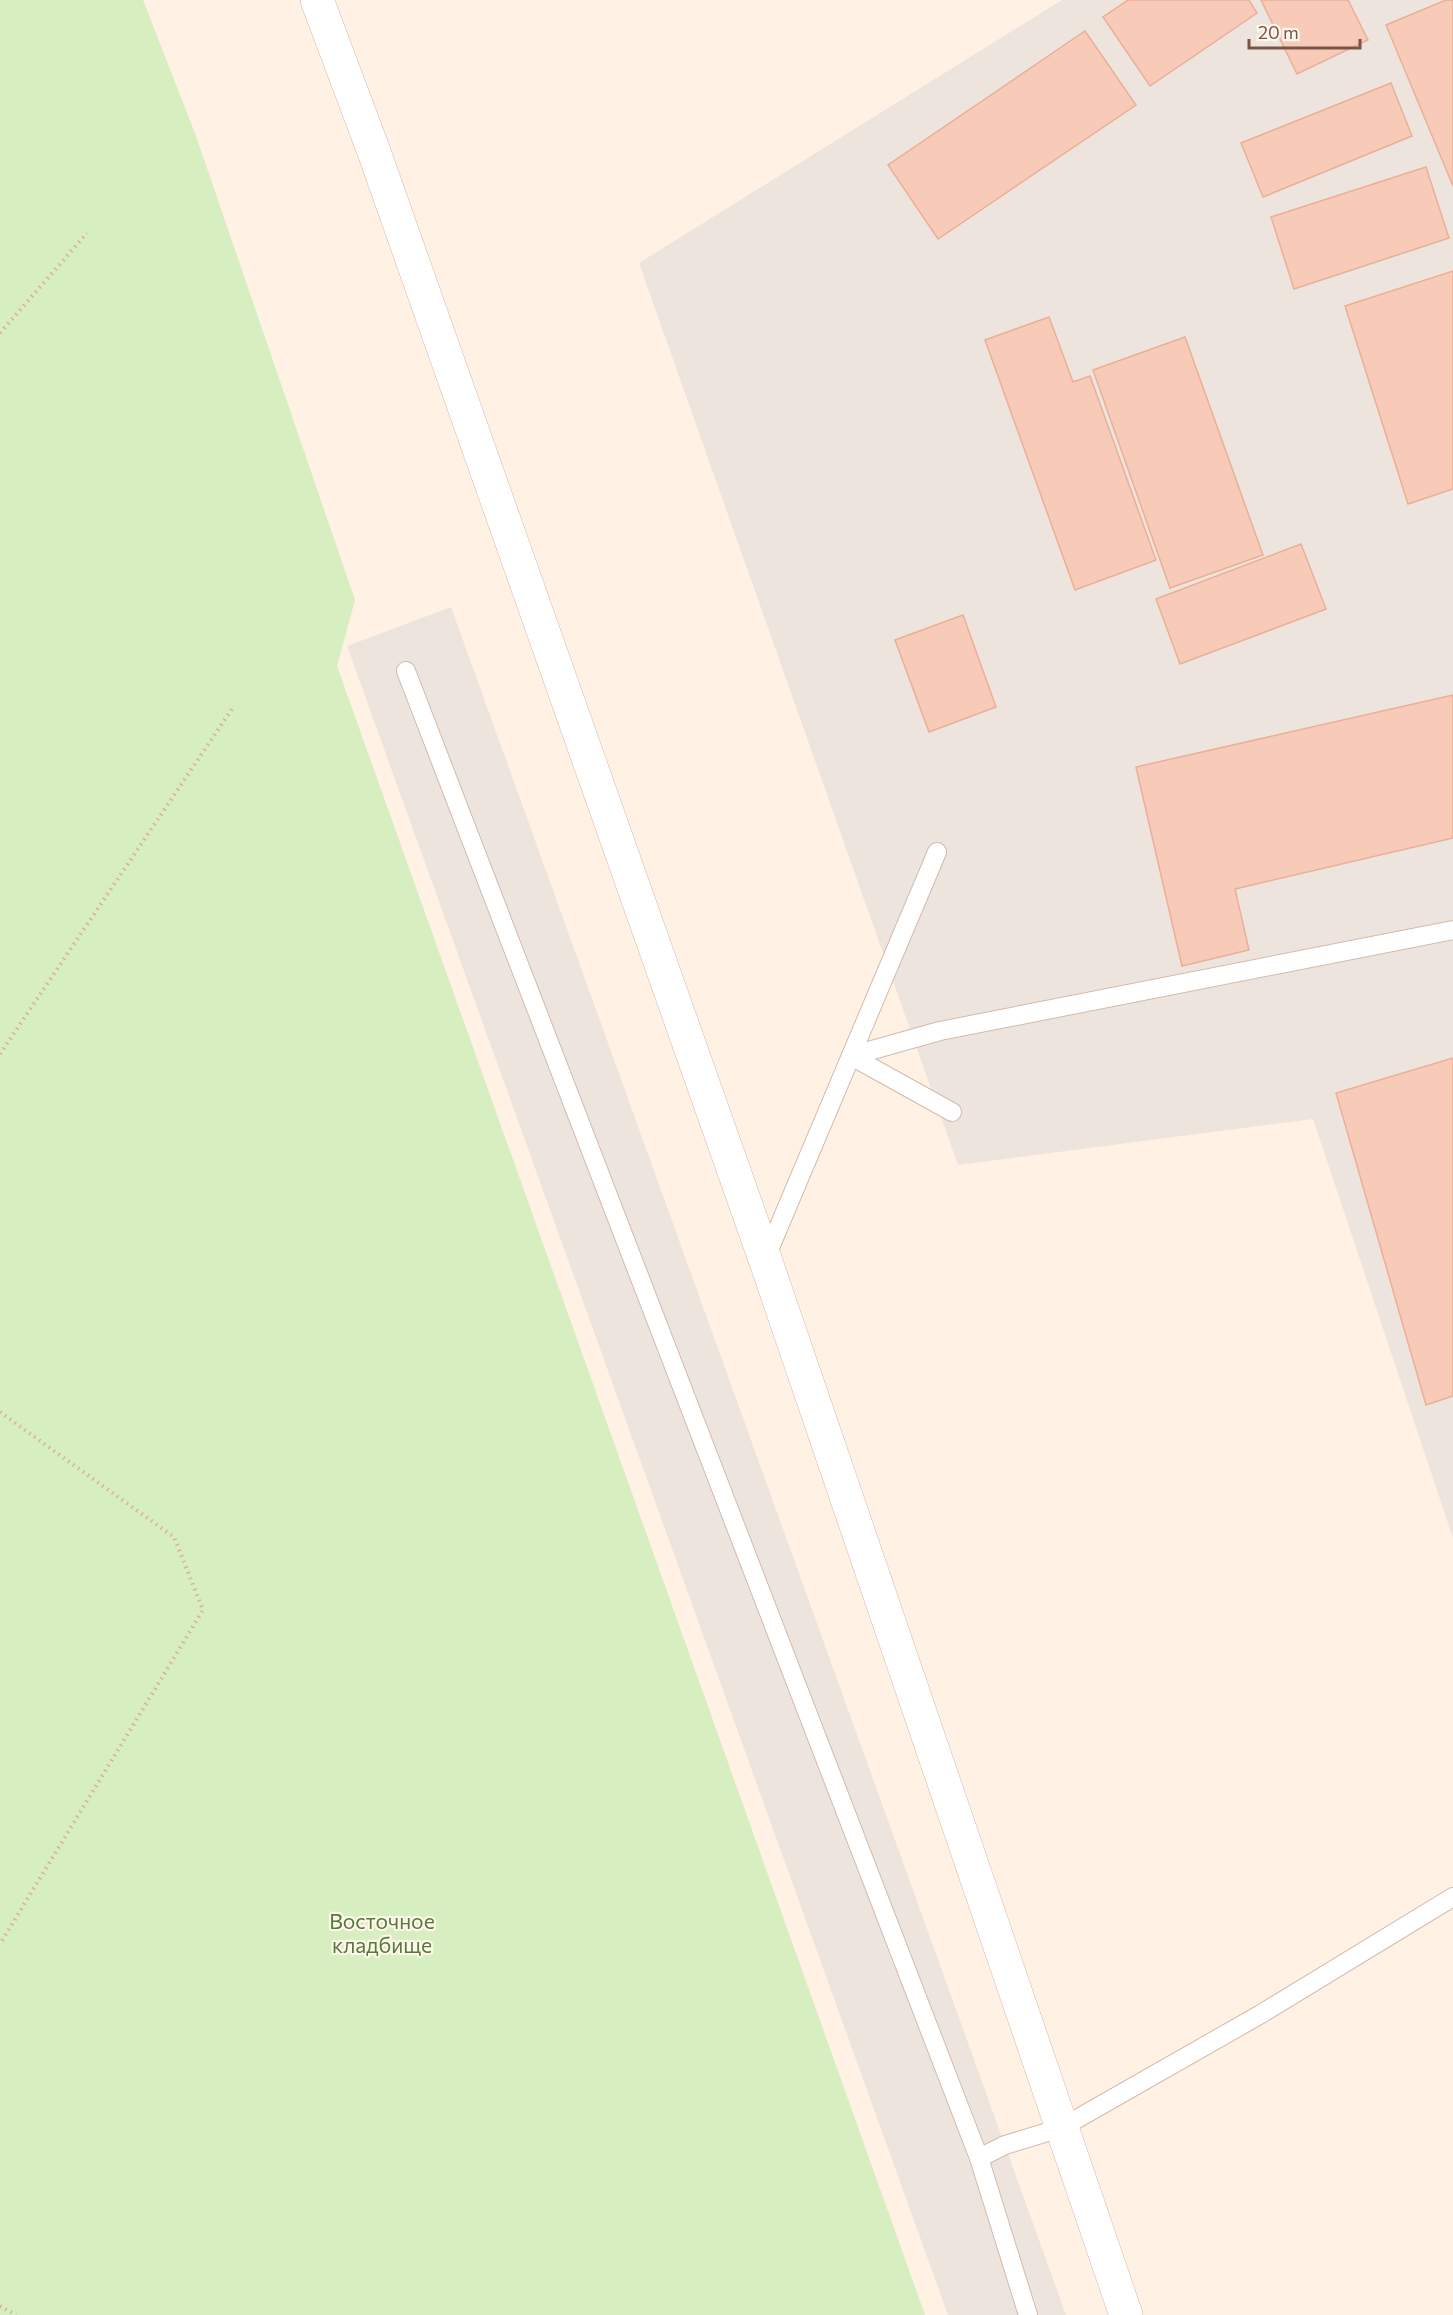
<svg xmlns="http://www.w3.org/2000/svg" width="1453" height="2315" font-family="Commissioner,sans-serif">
	<rect width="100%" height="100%" fill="#fff1e3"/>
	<g fill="#eee4de">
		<path d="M1062 0H1453V1538L1313 1119 958 1165 639 263Z"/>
		<path d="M451 607 1066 2315H948L347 646Z"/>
	</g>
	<path fill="#d7eec0" d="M0 0H143L196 136 355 600 337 666 925 2315H0Z"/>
	<g fill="#f7cbb8" stroke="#ebaf97" stroke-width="1.5">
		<path d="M1128 0H1249L1257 13 1150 86 1103 17Z"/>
		<path d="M1261 0H1348L1368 40 1297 74Z"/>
		<path d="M1446 0H1453V186L1386 25Z"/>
		<path d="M1085 31 1136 105 938 239 888 165Z"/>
		<path d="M1391 83 1412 136 1263 197 1241 143Z"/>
		<path d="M1426 167 1449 238 1294 289 1271 217Z"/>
		<path d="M1453 271V489L1408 504 1345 306Z"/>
		<path d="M1049 317 1073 382 1090 376 1156 560 1075 590 985 340Z"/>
		<path d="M1185 337 1263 555 1170 588 1093 370Z"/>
		<path d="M1301 544 1326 609 1180 664 1156 599Z"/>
		<path d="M963 615 996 707 929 732 895 640Z"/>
		<path d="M1453 695V838L1235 889 1249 950 1182 966 1136 767Z"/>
		<path d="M1453 1058V1396L1426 1405 1336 1093Z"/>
	</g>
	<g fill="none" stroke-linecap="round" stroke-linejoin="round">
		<g stroke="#d4baab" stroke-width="20">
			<g id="lane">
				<path d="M406 671 979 2158 1028 2315"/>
				<path d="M851 1056 940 1031 1453 930"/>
				<path d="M851 1056 952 1112"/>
				<path d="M766 1257 937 852"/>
				<path d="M979 2158 1005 2145 1061 2128 1261 2014 1453 1897"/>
			</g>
		</g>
		<g stroke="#d4baab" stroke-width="34">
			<path id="street" d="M317 0 373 149 765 1259 1126 2315"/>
		</g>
		<g stroke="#dcae9b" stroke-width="4" stroke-dasharray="1.5 4.5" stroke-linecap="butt">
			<path d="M0 333 87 233"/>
			<path d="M0 1054 232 709"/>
			<path d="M0 1412 174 1537 203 1610 0 1944"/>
			<path d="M0 2306 16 2315"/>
		</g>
		<use href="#lane" stroke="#fff" stroke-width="18"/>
		<use href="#street" stroke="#fff" stroke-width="33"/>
	</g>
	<g text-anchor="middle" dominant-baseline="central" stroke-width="4.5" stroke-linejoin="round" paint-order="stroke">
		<g font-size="21" fill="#537b3a" stroke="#fff6ec">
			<text x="382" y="1920">Восточное<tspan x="382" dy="24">кладбище</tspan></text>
		</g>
	</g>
	<path d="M1249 39v9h111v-9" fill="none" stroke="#7a5446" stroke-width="3"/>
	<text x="1258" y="39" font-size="18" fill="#7a5446" stroke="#fff6ec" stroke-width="4.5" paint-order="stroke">20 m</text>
</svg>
